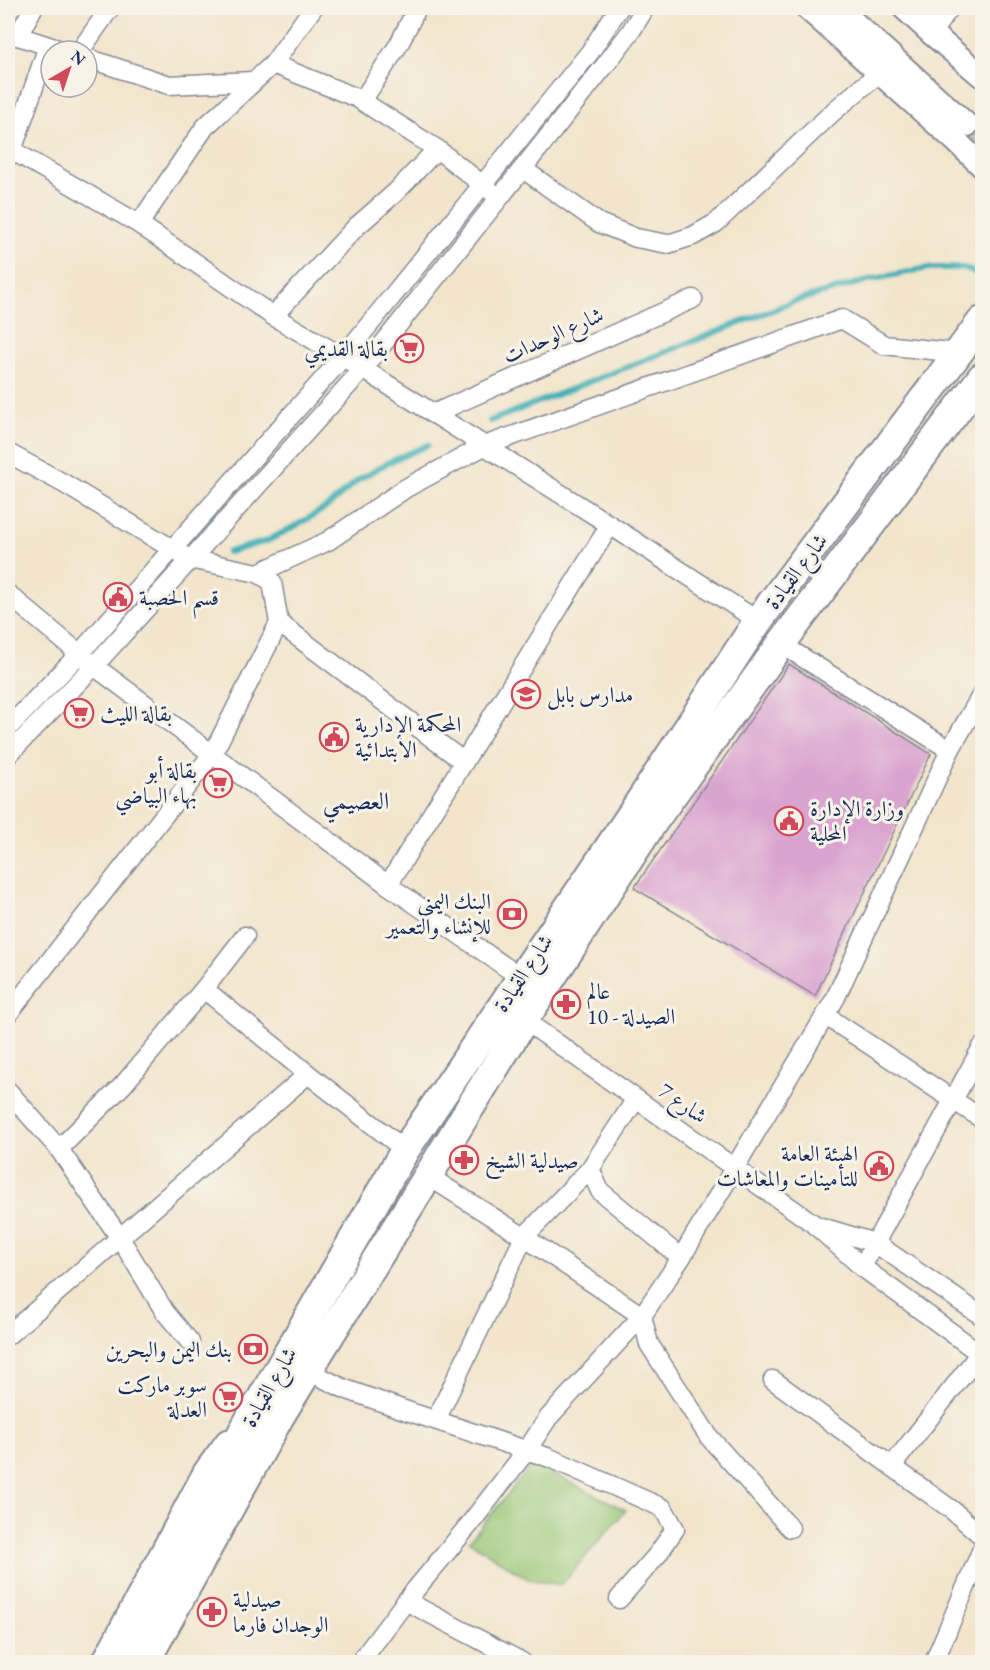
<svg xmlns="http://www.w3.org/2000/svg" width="990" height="1670" font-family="'EB Garamond',Amiri,serif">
	<rect width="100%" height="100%" fill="#f7f3e8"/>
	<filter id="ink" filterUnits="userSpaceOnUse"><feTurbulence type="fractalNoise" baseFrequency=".0167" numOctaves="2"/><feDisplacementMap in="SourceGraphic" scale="12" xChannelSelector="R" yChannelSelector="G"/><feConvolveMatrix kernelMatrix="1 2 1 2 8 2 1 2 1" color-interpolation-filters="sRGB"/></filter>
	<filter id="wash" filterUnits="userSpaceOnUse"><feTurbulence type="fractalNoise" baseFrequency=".008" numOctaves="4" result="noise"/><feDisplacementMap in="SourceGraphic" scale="24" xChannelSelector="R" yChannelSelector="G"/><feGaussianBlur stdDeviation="1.35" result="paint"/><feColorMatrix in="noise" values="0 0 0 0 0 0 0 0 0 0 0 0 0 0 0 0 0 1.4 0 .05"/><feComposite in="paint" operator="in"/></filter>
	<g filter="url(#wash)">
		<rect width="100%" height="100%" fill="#f2e5cc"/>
		<path fill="#98c776" stroke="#5a7b6a" stroke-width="1.5" d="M533 1464 626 1510 561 1585 528 1579 469 1541Z"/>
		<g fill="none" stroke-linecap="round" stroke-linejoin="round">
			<g stroke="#40b0b7" stroke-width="6">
				<path d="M490 421 795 301 869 280 928 268H964L982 275"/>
				<path d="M228 552 267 541 297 525 327 507 358 480 389 462 428 445"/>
			</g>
		</g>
		<g id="blocks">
			<path fill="#daa4d0" d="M789 664 931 754 815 996 634 888Z"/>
		</g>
	</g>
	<g filter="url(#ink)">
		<use href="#blocks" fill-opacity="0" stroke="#868a95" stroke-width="1.5"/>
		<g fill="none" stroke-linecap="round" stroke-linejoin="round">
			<path stroke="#c7c1b6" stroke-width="22" stroke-dasharray="22 11" stroke-linecap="butt" d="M967 125 982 139"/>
			<g stroke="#868a95" stroke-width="21">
				<g id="minor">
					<path d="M8 29 18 36 64 51"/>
					<path d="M931 33 950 8"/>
					<path d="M18 36 33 8"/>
					<path d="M80 51 110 8"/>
					<path d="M87 58 169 85 252 81"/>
					<path d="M273 64 357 98 437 149 492 192"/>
					<path d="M362 101 399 44 417 8"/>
					<path d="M8 148 139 224 273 316 363 369 610 525 758 621"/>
					<path d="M12 151 48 46"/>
					<path d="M523 169 599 223 636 238 668 244 693 236 716 223 834 111 879 73"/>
					<path d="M139 224 205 127 273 64 313 8"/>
					<path d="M273 316 356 227 396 192 437 149"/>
					<path d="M433 414 693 299"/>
					<path d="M8 453 63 483 189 559 258 573 328 541 406 488 484 446 842 319 884 345 959 353"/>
					<path d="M8 594 94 666 388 885 520 977"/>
					<path d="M279 623 464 762"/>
					<path d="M781 644 950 750 982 694"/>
					<path d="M8 728 80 653 343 357 590 52 619 8"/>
					<path d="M8 755 94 666 363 369 606 64 631 31 645 8"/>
					<path d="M388 885 610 525"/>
					<path d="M204 989 308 1074 405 1150"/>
					<path d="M8 1014 213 753 279 623 272 582 258 573"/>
					<path d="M826 1016 982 1119"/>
					<path d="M524 1020 814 1224 862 1267 982 1355"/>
					<path d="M8 1091 59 1149 120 1238 165 1312 190 1342"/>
					<path d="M636 1099 590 1169 600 1191 681 1258"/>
					<path d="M59 1149 123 1085 204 989 245 936"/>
					<path d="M428 1176 524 1237 642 1316 649 1344 709 1437 790 1528"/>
					<path d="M822 1227 875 1243 982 1316"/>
					<path d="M862 1267 982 1047"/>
					<path d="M8 1335 308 1074"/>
					<path d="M308 1371 345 1389 410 1412 550 1458 663 1508 675 1529 658 1554 619 1599"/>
					<path d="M773 1380 952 1510 982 1536"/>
					<path d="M436 1420 524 1237 590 1169"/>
					<path d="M892 1466 980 1353"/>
					<path d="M406 1601 522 1662"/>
					<path d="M360 1662 406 1601 469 1525 527 1450 548 1418 642 1316 681 1258 835 999 950 750"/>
					<path d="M934 1662 982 1549"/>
				</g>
			</g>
			<g stroke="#868a95" stroke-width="26">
				<g id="tertiary">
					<path d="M807 8 957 142 982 166"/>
					<path d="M838 8 967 125"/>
					<path d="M904 8 931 33 982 76"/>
					<path d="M103 1662 205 1471 227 1441"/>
				</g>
			</g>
			<g stroke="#868a95" stroke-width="32">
				<g id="primary">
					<path d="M121 1662 243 1431 405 1150 633 812 758 621 982 321"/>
					<path d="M145 1662 280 1416 524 1020 653 822 781 644 982 377"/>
				</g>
			</g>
			<use href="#minor" stroke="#fff" stroke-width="18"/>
			<use href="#tertiary" stroke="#fff" stroke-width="22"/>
			<use href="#primary" stroke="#fff" stroke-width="28"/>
		</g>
	</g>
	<defs>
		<g id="supermarket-ring" transform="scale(1.5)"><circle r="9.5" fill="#f7f3e8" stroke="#d1495b" stroke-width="1.5"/><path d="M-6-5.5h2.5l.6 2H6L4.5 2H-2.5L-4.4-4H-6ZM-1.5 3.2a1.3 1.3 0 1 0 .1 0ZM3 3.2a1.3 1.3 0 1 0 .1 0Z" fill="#d1495b"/></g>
		<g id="civic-ring" transform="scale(1.5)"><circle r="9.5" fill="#f7f3e8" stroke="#d1495b" stroke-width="1.5"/><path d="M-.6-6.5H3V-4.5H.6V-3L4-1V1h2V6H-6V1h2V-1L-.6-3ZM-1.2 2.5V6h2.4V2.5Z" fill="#d1495b"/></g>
		<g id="school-ring" transform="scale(1.5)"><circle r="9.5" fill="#f7f3e8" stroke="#d1495b" stroke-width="1.5"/><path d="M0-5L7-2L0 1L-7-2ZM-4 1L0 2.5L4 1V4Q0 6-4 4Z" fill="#d1495b"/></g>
		<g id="bank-ring" transform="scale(1.5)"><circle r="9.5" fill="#f7f3e8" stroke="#d1495b" stroke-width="1.5"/><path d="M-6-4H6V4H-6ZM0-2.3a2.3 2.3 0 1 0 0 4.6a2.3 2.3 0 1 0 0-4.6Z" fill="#d1495b"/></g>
		<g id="pharmacy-ring" transform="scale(1.5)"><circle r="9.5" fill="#f7f3e8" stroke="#d1495b" stroke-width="1.5"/><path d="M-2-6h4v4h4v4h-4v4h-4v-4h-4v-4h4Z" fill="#d1495b"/></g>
	</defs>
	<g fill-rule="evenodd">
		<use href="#supermarket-ring" x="409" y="348"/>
		<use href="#civic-ring" x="118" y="597"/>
		<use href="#school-ring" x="526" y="694"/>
		<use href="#supermarket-ring" x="79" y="713"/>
		<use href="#civic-ring" x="334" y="737"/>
		<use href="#supermarket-ring" x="218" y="783"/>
		<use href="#civic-ring" x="789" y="821"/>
		<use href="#bank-ring" x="512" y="914"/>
		<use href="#pharmacy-ring" x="566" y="1004"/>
		<use href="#pharmacy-ring" x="464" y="1160"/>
		<use href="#civic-ring" x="879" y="1166"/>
		<use href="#bank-ring" x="253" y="1349"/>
		<use href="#supermarket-ring" x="228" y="1397"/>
		<use href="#pharmacy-ring" x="212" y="1612"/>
	</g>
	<g text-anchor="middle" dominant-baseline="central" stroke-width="6" stroke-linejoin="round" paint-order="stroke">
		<g font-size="22" fill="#1b2f5e" stroke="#f7f3e8">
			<text transform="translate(553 335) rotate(-24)">شارع الوحدات</text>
			<text transform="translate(796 571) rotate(-53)">شارع القيادة</text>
			<text transform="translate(523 973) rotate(-56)">شارع القيادة</text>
			<text transform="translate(683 1103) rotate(35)">شارع 7</text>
			<text transform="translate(269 1387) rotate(-60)">شارع القيادة</text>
		</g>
		<g font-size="22" fill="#1b2f5e" stroke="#f7f3e8" text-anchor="start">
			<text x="388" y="348" text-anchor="end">بقالة القديمي</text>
			<text x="139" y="597">قسم الحصبة</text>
			<text x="547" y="694">مدارس بابل</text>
			<text x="100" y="713">بقالة الليث</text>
			<text x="355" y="724">المحكمة الإدارية<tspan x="355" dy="25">الابتدائية</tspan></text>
			<text x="197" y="770" text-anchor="end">بقالة أبو<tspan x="197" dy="25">بهاء البياضي</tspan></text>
			<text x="810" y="808">وزارة الإدارة<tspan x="810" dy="25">المحلية</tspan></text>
			<text x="491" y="901" text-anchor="end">البنك اليمني<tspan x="491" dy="25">للإنشاء والتعمير</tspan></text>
			<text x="587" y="991">عالم<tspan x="587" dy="25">الصيدلة - 10</tspan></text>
			<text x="858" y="1153" text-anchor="end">الهيئة العامة<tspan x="858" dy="25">للتأمينات والمعاشات</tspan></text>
			<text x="485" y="1160">صيدلية الشيخ</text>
			<text x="232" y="1349" text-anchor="end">بنك اليمن والبحرين</text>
			<text x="207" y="1384" text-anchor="end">سوبر ماركت<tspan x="207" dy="25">العدلة</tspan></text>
			<text x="233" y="1599">صيدلية<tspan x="233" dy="25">الوجدان فارما</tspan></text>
		</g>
		<g font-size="24" fill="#1b2f5e" stroke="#f7f3e8">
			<text x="356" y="800">العصيمي</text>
		</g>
	</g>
	<rect width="990" height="1670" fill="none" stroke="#f7f3e8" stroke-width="30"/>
	<g transform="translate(69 69) rotate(39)"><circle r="28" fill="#f7f3e8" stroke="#9fa5b1" stroke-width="1.5"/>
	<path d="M0-4.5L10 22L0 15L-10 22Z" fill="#d1495b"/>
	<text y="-9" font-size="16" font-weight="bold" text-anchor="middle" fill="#1b2f5e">N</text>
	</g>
</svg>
